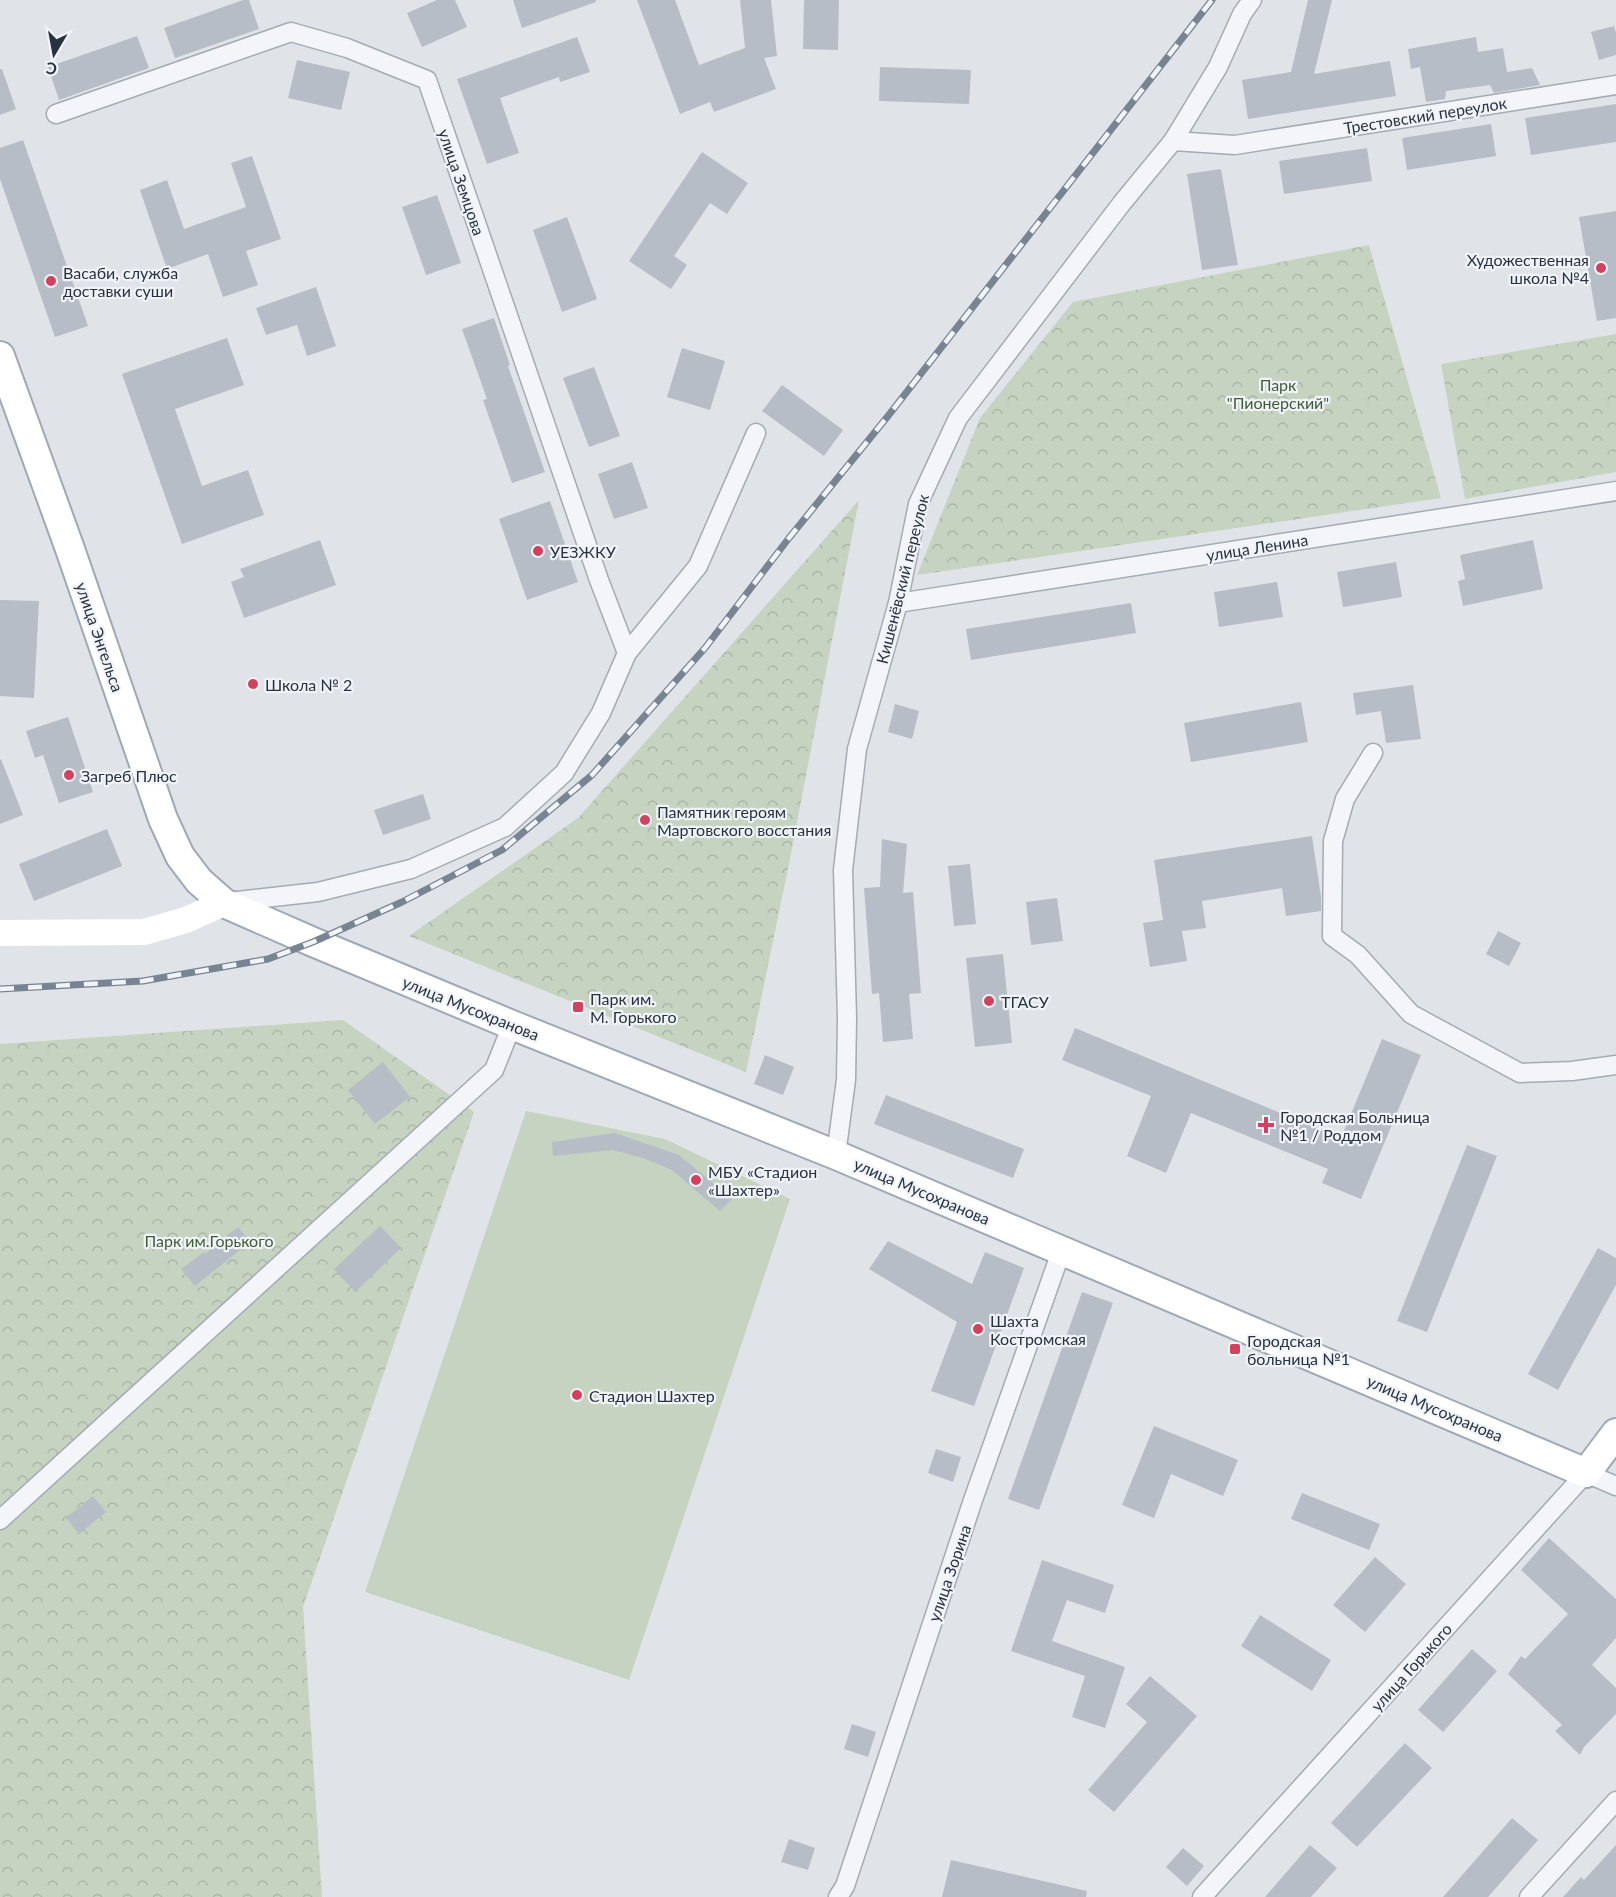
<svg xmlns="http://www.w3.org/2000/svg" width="1616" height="1897" font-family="Lato,sans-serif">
	<defs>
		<pattern id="park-crowns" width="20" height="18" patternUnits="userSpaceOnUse" patternTransform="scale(1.5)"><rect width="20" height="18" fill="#c6d3c1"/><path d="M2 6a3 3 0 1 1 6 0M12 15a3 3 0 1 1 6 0" fill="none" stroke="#aab6a7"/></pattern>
	</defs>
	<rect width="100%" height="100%" fill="#e0e4e9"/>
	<g fill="url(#park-crowns)">
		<path d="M1369 245 1441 498 917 575 980 418 1073 302Z"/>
		<path d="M1616 334V472L1465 499 1441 364Z"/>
		<path d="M859 500 789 864 746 1072 409 936 578 818Z"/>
		<path d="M343 1020 474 1112 303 1607 322 1897H0V1044Z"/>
	</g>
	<path fill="#c6d3c1" d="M526 1111 665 1139 790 1199 629 1680 365 1592Z"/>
	<g fill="#b7bdc6">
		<path d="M243 0H249L259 29 175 58 164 28Z"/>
		<path d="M437 0H455L467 27 422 47 407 13Z"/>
		<path d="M513 0H596V2L522 28Z"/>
		<path d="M637 0H675L699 65 745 48 740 0H771L777 56 764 58 776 89 714 112 710 102 680 114Z"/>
		<path d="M804 0H839L838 50 803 49Z"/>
		<path d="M1308 0H1332L1314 74 1390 61 1396 96 1248 119 1242 80 1291 72Z"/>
		<path d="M1614 26 1616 33V55L1599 60 1591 32Z"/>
		<path d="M137 36 149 68 59 100 48 67Z"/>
		<path d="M577 37 590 72 560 82 559 77 500 98 519 153 487 164 457 79Z"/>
		<path d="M1476 37 1478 52 1503 48 1507 72 1532 68 1540 85 1494 93 1490 85 1446 91 1445 99 1426 102 1420 67 1411 69 1408 49Z"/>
		<path d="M297 60 350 72 341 110 288 98Z"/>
		<path d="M880 67 971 70 969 104 879 101Z"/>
		<path d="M0 69H2L16 109 0 115Z"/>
		<path d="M1616 104V142L1531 155 1525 118Z"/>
		<path d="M1491 124 1496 156 1407 170 1402 138Z"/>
		<path d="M23 140 88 326 55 337 0 179V148Z"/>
		<path d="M1367 148 1372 181 1284 194 1279 161Z"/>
		<path d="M702 152 748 183 727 214 710 203 674 256 687 265 671 289 629 261Z"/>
		<path d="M252 156 281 239 246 251 258 285 223 297 208 254 167 269 140 190 167 180 184 229 246 207 231 163Z"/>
		<path d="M1221 169 1238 265 1202 270 1187 174Z"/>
		<path d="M437 195 461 263 426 275 402 207Z"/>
		<path d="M1616 211V318L1597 321 1579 217Z"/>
		<path d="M567 217 597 299 562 312 533 230Z"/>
		<path d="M316 287 336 346 307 356 297 325 266 335 256 308Z"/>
		<path d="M494 318 510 365 508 366 545 472 512 483 483 400 487 399 462 329Z"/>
		<path d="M227 338 244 385 175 409 202 486 248 470 264 515 182 544 122 374Z"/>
		<path d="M682 348 725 361 710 410 667 397Z"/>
		<path d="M594 367 620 436 589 447 563 378Z"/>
		<path d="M782 385 843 430 824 456 762 411Z"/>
		<path d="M632 462 648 508 614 519 598 474Z"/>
		<path d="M550 501 578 582 527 600 499 519Z"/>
		<path d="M320 540 336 585 244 618 231 582 244 577 240 569Z"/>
		<path d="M1533 540 1543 589 1463 606 1458 581 1465 579 1460 555Z"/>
		<path d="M1396 562 1402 597 1343 607 1337 572Z"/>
		<path d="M1277 582 1283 617 1219 627 1214 592Z"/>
		<path d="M0 600 39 601 34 698 0 696Z"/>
		<path d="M1131 603 1136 633 971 660 966 629Z"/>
		<path d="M1413 685 1421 739 1386 743 1381 711 1356 715 1353 693Z"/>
		<path d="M1301 702 1308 742 1191 762 1184 723Z"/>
		<path d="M895 704 919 711 912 739 888 732Z"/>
		<path d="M68 717 93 792 59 803 43 755 35 758 26 731Z"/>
		<path d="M1 759 23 815 0 824V760Z"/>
		<path d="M423 794 431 819 383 835 374 810Z"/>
		<path d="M107 829 122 866 34 901 19 864Z"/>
		<path d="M1312 836 1321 897V911L1286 916 1282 888 1202 901 1206 928 1182 931 1187 961 1150 967 1143 923 1163 920 1154 860Z"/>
		<path d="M882 839 907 844 903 893 913 892 921 993 909 994 913 1039 883 1042 879 993 872 994 864 888 880 887Z"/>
		<path d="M970 864 976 924 954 926 948 866Z"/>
		<path d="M1057 898 1063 941 1031 945 1026 902Z"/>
		<path d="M1498 931 1521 943 1509 966 1486 954Z"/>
		<path d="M1003 954 1012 1043 975 1047 966 958Z"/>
		<path d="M1075 1028 1341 1138 1382 1039 1421 1055 1361 1199 1322 1183 1328 1169 1191 1113 1166 1173 1127 1156 1151 1096 1062 1060Z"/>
		<path d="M765 1055 794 1067 783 1095 754 1084Z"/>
		<path d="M383 1062 410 1097 375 1124 348 1090Z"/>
		<path d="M886 1095 1024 1149 1013 1178 874 1124Z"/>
		<path d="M615 1133 679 1155 732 1199 720 1211 672 1170 643 1158 613 1150 553 1156 552 1142Z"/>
		<path d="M1467 1145 1497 1156 1427 1332 1397 1321Z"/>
		<path d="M380 1226 401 1248 355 1292 334 1269Z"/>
		<path d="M238 1227 250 1242 195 1286 181 1269 204 1252 205 1254Z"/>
		<path d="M888 1241 972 1284 985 1252 1024 1268 974 1406 931 1391 957 1322 869 1269Z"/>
		<path d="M1598 1248 1616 1258V1285L1558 1390 1528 1374Z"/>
		<path d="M1082 1292 1113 1303 1039 1510 1008 1499Z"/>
		<path d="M1154 1426 1238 1460 1223 1496 1171 1474 1154 1518 1122 1505Z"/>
		<path d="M936 1449 961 1457 953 1482 928 1473Z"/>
		<path d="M1302 1493 1380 1524 1369 1550 1291 1519Z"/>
		<path d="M93 1496 106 1512 79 1534 66 1518Z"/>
		<path d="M1549 1538 1616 1599V1638L1592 1665 1616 1688V1714L1584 1747 1580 1755 1555 1731 1562 1725 1508 1674 1521 1656 1525 1659 1568 1614 1521 1570Z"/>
		<path d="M1375 1557 1406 1584 1365 1632 1333 1605Z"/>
		<path d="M1042 1560 1114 1585 1105 1613 1067 1600 1052 1641 1125 1667 1105 1728 1072 1717 1085 1676 1011 1651Z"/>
		<path d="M1260 1615 1331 1660 1312 1691 1241 1646Z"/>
		<path d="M1472 1649 1497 1671 1443 1732 1418 1710Z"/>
		<path d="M1150 1676 1197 1716 1114 1812 1088 1790 1147 1722 1126 1704Z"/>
		<path d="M852 1724 876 1732 868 1757 844 1749Z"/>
		<path d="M1405 1743 1432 1768 1357 1847 1331 1823Z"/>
		<path d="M1512 1818 1538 1840 1488 1897H1443Z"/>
		<path d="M789 1839 815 1848 808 1870 781 1862Z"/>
		<path d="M1310 1845 1337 1868 1311 1897H1265Z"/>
		<path d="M1616 1845V1897H1563L1581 1877 1584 1880Z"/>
		<path d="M1183 1848 1204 1866 1187 1886 1166 1867Z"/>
		<path d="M951 1860 1087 1891 1086 1897H942Z"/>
	</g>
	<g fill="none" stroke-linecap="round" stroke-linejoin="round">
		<g stroke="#a5abb3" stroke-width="21">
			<g id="street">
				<path d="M56 114 291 32 347 48 427 80 599 580 627 653"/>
				<path d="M1173 141 1218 67 1242 14 1252 0"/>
				<path d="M898 603 1616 491"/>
				<path d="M1373 753 1345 799 1333 841 1332 936 1358 955 1411 1014 1520 1073 1572 1071 1616 1065"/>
				<path d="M228 902 318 892 411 869 505 827 564 773 601 713 627 653 698 566 756 433"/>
				<path d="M836 1155 846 1080 847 1018 843 870 857 749 898 603 918 504 958 418 1122 203 1173 141 1235 145 1616 85"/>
				<path d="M0 1520 494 1070 512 1025"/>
				<path d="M838 1897 845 1886 973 1500 1062 1249"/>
				<path d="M1202 1897 1586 1473 1616 1486"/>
				<path d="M1529 1897 1616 1801"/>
			</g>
		</g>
		<g stroke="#9fa9b5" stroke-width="32">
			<path id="primary" d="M0 356 70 549 163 819 180 856 199 881 224 903 313 942 512 1025 836 1155 1586 1473 1616 1433"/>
		</g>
		<use href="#street" stroke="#f3f5f8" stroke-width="18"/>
		<path stroke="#fff" stroke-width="26" d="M0 933 144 932 186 920 224 903"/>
		<use href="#primary" stroke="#fff" stroke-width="28"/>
		<g stroke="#798493" stroke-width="7">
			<path id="rail" d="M0 989 143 981 268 959 313 942 402 902 502 850 592 775 705 648 789 538 888 416 1212 0"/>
		</g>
		<use href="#rail" stroke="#f0f3f7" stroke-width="4.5" stroke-dasharray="14" stroke-linecap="butt"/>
	</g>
	<g fill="#d1425e" stroke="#f0f3f7" stroke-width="2">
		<circle cx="1601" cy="268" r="6"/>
		<circle cx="51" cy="281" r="6"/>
		<circle cx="538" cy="551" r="6"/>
		<circle cx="253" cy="684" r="6"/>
		<circle cx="69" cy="775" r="6"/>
		<circle cx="645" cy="820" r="6"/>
		<circle cx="989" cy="1001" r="6"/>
		<rect x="572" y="1001" width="12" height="12" rx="3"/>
		<path d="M1263 1116h6v6h6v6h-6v6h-6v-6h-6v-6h6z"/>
		<circle cx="696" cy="1180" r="6"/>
		<circle cx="978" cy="1329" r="6"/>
		<rect x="1229" y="1343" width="12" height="12" rx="3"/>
		<circle cx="577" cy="1395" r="6"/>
	</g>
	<g text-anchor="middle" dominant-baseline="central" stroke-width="4.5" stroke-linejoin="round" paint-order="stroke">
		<g font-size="16" fill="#283241" stroke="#f0f3f7">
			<text transform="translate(1425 115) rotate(-9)">Трестовский переулок</text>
			<text transform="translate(462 182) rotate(71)">улица Земцова</text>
			<text transform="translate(1257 547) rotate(-9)">улица Ленина</text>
			<text transform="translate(902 579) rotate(-76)">Кишенёвский переулок</text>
			<text transform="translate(100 637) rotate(71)">улица Энгельса</text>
			<text transform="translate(471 1008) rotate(22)">улица Мусохранова</text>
			<text transform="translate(922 1191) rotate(23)">улица Мусохранова</text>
			<text transform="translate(1435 1408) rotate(23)">улица Мусохранова</text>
			<text transform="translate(949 1573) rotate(-71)">улица Зорина</text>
			<text transform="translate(1411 1667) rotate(-48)">улица Горького</text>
		</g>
		<g font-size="16" fill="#283241" stroke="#f0f3f7" text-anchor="start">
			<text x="1589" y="259" text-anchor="end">Художественная<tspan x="1589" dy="18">школа №4</tspan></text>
			<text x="63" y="272">Васаби, служба<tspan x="63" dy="18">доставки суши</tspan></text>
			<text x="550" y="551">УЕЗЖКУ</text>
			<text x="265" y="684">Школа № 2</text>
			<text x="81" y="775">Загреб Плюс</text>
			<text x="657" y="811">Памятник героям<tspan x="657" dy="18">Мартовского восстания</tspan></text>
			<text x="590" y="998">Парк им.<tspan x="590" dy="18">М. Горького</tspan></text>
			<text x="1001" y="1001">ТГАСУ</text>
			<text x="1280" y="1116">Городская Больница<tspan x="1280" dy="18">№1 / Роддом</tspan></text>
			<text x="708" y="1171">МБУ «Стадион<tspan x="708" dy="18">«Шахтер»</tspan></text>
			<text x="990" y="1320">Шахта<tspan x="990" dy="18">Костромская</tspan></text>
			<text x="1247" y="1340">Городская<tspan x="1247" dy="18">больница №1</tspan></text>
			<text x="589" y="1395">Стадион Шахтер</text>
		</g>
		<g font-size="16" fill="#3e5d35" stroke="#f0f3f7">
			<text x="1278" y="384">Парк<tspan x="1278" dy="18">"Пионерский"</tspan></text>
			<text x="209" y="1240">Парк им.Горького</text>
		</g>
	</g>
	<g transform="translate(54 54) rotate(190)" stroke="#f0f3f7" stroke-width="4.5" paint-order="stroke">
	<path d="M0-4.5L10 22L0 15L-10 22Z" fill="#283241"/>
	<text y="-9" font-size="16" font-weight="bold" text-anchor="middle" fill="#283241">С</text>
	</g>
</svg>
